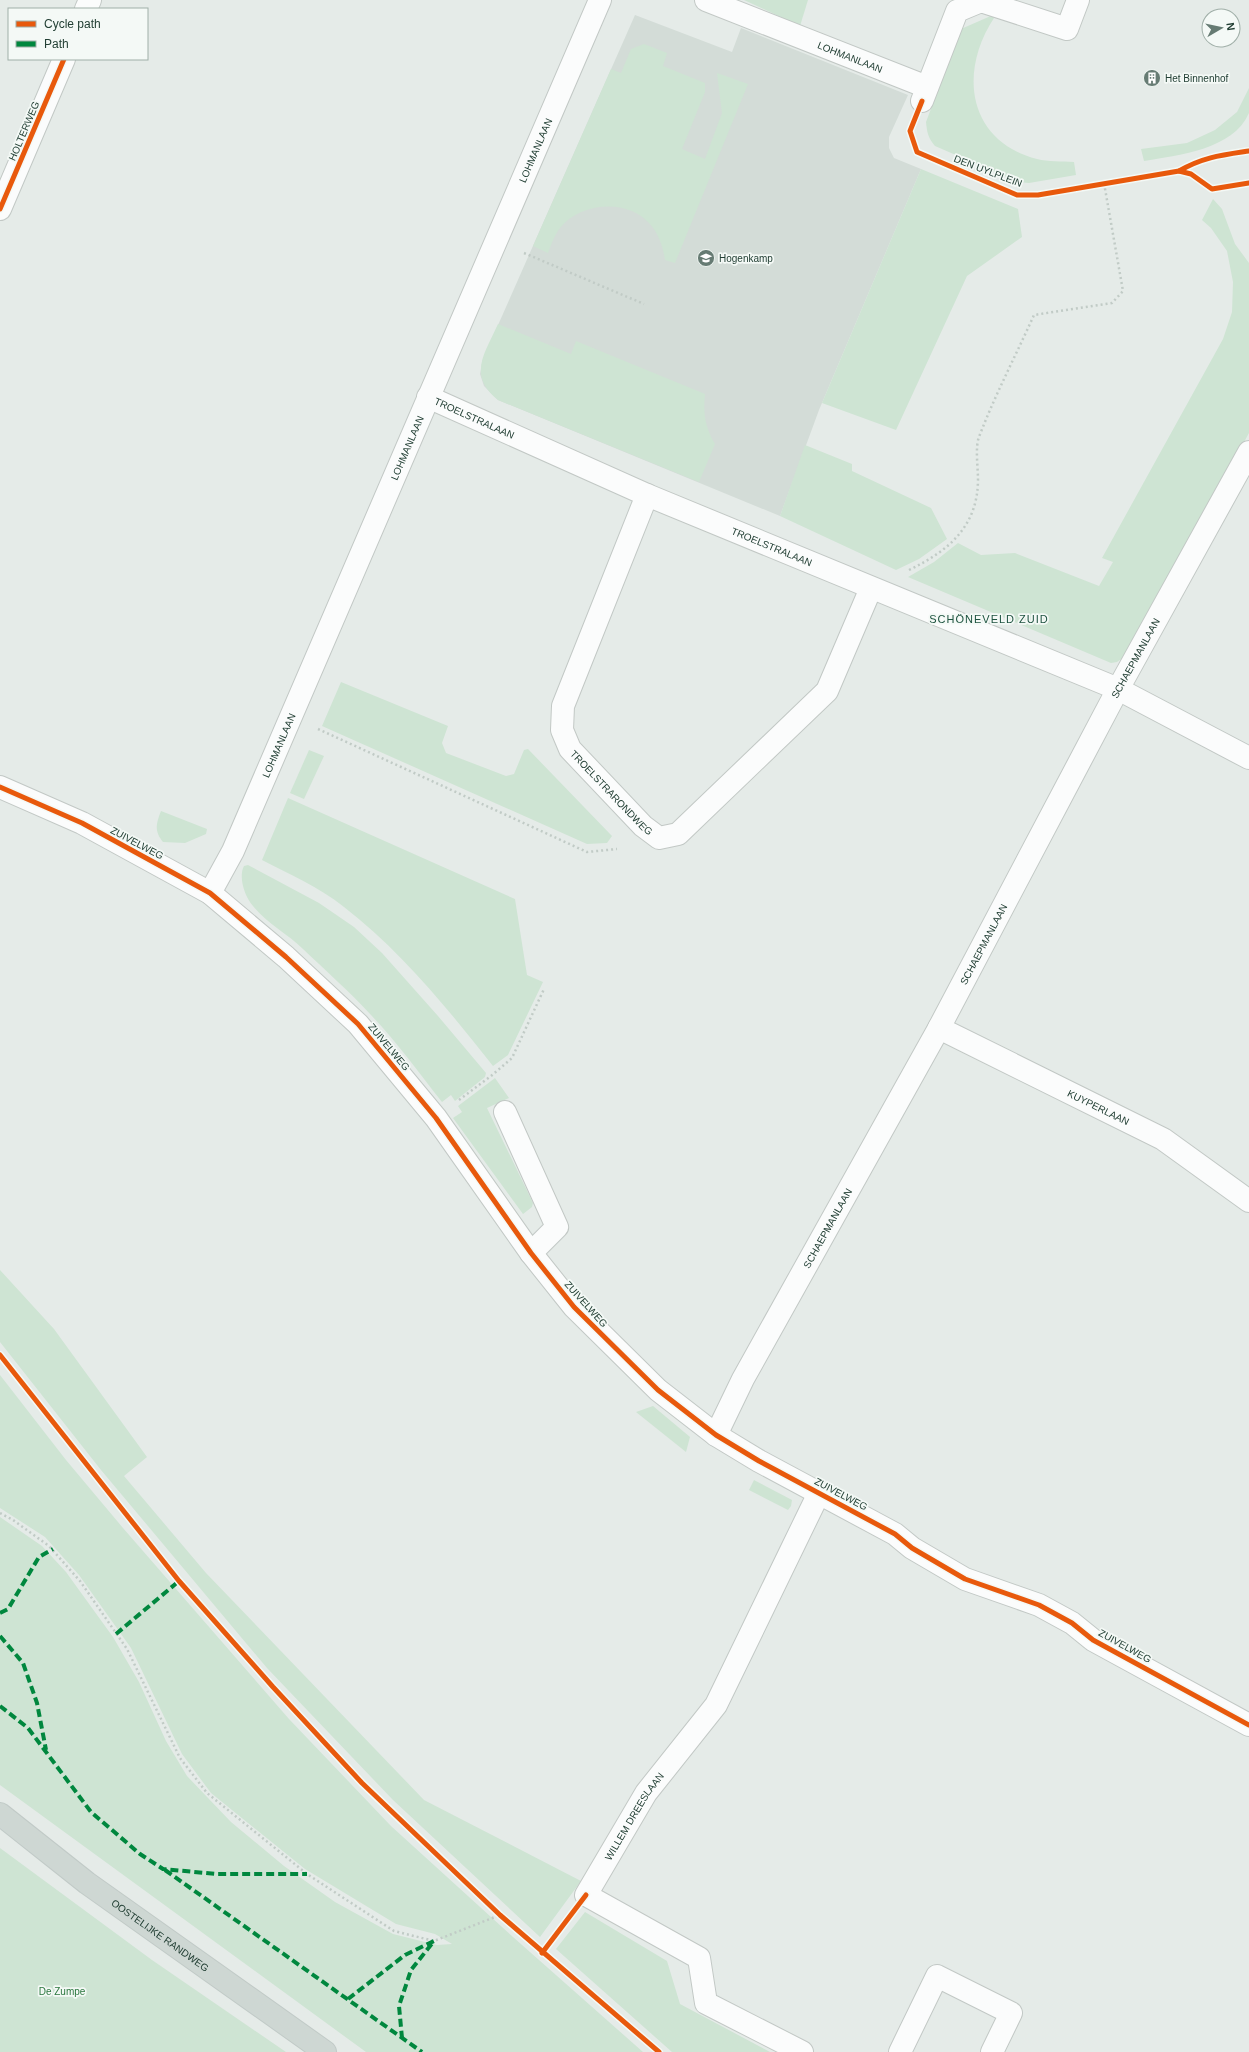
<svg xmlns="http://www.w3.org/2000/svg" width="1249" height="2052" font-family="Arial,sans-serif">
	<rect width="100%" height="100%" fill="#e5ebe8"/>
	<path fill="#d3dcd7" d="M635 15 732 52 741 28 908 95 889 137V148L894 158 921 169 819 410 780 516 498 400 484 386 480 374 483 359Z"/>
	<g fill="#cee4d3">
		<path d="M744 0H808L800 26Z"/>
		<path d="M993 15 994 18C958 73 968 141 1037 159 1048 162 1062 161 1074 162L1076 175 1029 183 1018 182 935 146C928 138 927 132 926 122L961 29Z"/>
		<path d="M644 44 667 53 663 66 705 83V92L682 149 705 159 722 113 717 73 748 84 675 263 665 260C663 247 659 234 650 224 628 198 580 202 560 228 554 236 551 245 548 253L533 246 611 69 621 73 631 49Z"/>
		<path d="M1249 88C1249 95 1249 107 1249 113 1233 150 1178 155 1144 161L1141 149 1187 143 1215 130 1237 112Z"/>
		<path d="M921 169 1018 209 1022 237 967 276 896 430 822 403Z"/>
		<path d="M1213 199 1222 209 1235 244 1249 263V433L1127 655 1117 662 1111 663 908 577 934 562 958 543 981 555 1015 553 1099 586 1113 562 1102 558 1223 339 1232 312 1233 282 1227 251 1211 228 1202 220Z"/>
		<path d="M498 324 571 354 576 341 705 394C703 413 705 427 715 444L699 482 498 400C467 375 485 353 498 324Z"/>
		<path d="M805 445 852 464V471L931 508 947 539 919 559 896 570 780 516Z"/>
		<path d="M341 682 448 726 442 743 446 753 506 776 514 774 524 750 528 749 612 836 607 843 587 844 322 726Z"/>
		<path d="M309 750 324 756 304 799 290 793Z"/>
		<path d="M288 798 515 899 527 975 543 982 508 1055 493 1066C448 1009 401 951 344 907 319 887 289 874 262 860Z"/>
		<path d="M161 811 207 829 206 834 185 843 163 842C154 831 156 824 161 811Z"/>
		<path d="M248 865 319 903 354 927 382 953 438 1016 486 1073 485 1077 455 1101 451 1095 442 1102C419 1073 397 1042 371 1015 350 992 326 971 303 949 288 934 266 923 253 906 245 897 238 877 244 866Z"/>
		<path d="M495 1078 509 1098 487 1108 533 1203 532 1207 523 1214 453 1118 462 1112 458 1106Z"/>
		<path d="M0 1270 54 1329 147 1457 124 1476 206 1573 424 1800 581 1881 540 1937 393 1800 267 1668 101 1470 0 1342Z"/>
		<path d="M0 1375 66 1460 123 1528 289 1719 391 1826 513 1937 643 2052H366L0 1785V1517L42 1546 66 1572 113 1637 139 1682 166 1741 187 1776 231 1822 284 1866 335 1902 393 1934 437 1945 452 1944 435 1934 396 1924 305 1869 211 1793 182 1754 131 1648 79 1575 45 1537 0 1508Z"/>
		<path d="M653 1406 690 1437 686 1452 636 1412Z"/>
		<path d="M754 1480 792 1500 791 1506 788 1510 749 1490Z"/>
		<path d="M0 1848 152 1960 286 2052H0Z"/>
		<path d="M585 1912 667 1961 680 2004 770 2052H672L556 1949Z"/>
	</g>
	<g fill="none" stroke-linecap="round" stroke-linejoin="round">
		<g stroke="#c2c8c5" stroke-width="24">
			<g id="minor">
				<path id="s1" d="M706 0 927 87"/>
				<path d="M86 9 90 0"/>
				<path d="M922 101 957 11 981 1 1067 29 1078 0"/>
				<path d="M0 209 64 59"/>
				<path id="s2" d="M428 397 647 495 1118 689 1249 758"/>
				<path id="s3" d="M647 495 563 706 562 730 570 749 643 826 659 838 678 834 827 691 871 588"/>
				<path d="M0 787 82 823 210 893 286 957 358 1024 436 1118 531 1253 574 1307 658 1390 716 1435 759 1461 895 1534 912 1548 965 1579 1039 1605 1072 1623 1093 1640 1249 1725"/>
				<path id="s4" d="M210 893 233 851 600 0"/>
				<path id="s5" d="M939 1028 1163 1139 1249 1201"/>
				<path d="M505 1112 557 1227 531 1253"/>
				<path id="s6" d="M716 1435 743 1379 939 1028 1118 689 1249 452"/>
				<path id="s7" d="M802 2052 706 2003 699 1958 586 1895 646 1793 716 1705 819 1493"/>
				<path d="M900 2052 937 1976 1011 2013 992 2052"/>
			</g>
		</g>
		<g stroke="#c1cac7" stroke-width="24">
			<g id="major">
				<path id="s8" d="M0 1814 87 1883 325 2052"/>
			</g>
		</g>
		<g stroke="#c1cbc6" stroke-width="2.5" stroke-dasharray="2 3" stroke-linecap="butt">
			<path d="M524 253 644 304"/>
			<path d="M909 570C948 551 978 527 978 479 978 468 975 447 979 437 995 395 1016 355 1034 315L1112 303 1123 291 1104 183"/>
			<path d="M318 729 587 852 617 849"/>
			<path d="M459 1100 491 1076 512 1058 544 989"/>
			<path d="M0 1513 13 1520 49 1546 80 1581 127 1649 180 1758 207 1793 307 1874 394 1931 434 1941 500 1915"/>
		</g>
		<use href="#minor" stroke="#fbfcfc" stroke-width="22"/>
		<use href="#major" stroke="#ced7d3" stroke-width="22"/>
		<g stroke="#00873e" stroke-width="4" stroke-dasharray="8 4" stroke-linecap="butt">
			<path d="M0 1613 8 1609 39 1557 53 1549"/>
			<path d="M116 1634 179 1581"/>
			<path d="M0 1636 23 1663 37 1703 46 1750"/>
			<path d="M0 1706 28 1728 91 1812 140 1854 163 1869 216 1874H307"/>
			<path d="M165 1870 422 2052"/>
			<path d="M348 1999 405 1955 434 1941 411 1970 399 2006 402 2038"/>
		</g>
		<g stroke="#f4f9f6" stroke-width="8">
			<g id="cycleway">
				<path d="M922 101 910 131 917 152 1017 195H1038L1179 171C1203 157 1222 155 1249 151"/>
				<path d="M1179 171 1191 174 1212 189 1249 183"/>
				<path d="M0 209 64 59"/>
				<path d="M0 787 82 823 210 893 286 957 358 1024 436 1118 531 1253 574 1307 658 1390 716 1435 759 1461 895 1534 912 1548 965 1579 1039 1605 1072 1623 1093 1640 1249 1725"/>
				<path d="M0 1355 179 1581 273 1687 362 1783 500 1915 659 2052"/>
				<path d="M542 1953 586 1895"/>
			</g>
		</g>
		<use href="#cycleway" stroke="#e8590c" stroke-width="5"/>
	</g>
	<defs>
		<g id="building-disc" transform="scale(0.9)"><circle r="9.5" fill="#667b73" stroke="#f4f9f6"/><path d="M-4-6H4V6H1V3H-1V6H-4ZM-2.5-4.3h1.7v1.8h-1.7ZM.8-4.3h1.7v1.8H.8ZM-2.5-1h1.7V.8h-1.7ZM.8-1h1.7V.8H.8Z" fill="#fff"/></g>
		<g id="school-disc" transform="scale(0.9)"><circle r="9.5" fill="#667b73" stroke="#f4f9f6"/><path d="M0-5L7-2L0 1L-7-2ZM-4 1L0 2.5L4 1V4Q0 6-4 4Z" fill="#fff"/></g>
	</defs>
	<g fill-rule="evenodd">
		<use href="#building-disc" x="1152" y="78"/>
		<use href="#school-disc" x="706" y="258"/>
	</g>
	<g text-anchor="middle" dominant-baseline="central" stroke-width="3.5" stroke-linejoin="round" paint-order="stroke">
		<g font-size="10" fill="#223f34" stroke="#f4f9f6">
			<text stroke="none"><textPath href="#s1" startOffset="155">LOHMANLAAN</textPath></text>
			<text transform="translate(24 131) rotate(-67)">HOLTERWEG</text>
			<text stroke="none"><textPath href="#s4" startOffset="811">LOHMANLAAN</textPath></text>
			<text transform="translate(988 171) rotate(21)">DEN UYLPLEIN</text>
			<text stroke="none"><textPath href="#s2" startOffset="51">TROELSTRALAAN</textPath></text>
			<text stroke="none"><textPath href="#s4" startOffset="487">LOHMANLAAN</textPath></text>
			<text stroke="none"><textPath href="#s2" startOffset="375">TROELSTRALAAN</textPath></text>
			<text stroke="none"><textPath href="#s6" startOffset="883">SCHAEPMANLAAN</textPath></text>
			<text stroke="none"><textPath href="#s4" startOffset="163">LOHMANLAAN</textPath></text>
			<text stroke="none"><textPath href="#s3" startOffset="332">TROELSTRARONDWEG</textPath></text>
			<text transform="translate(137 843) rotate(28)">ZUIVELWEG</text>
			<text stroke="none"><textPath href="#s6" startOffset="559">SCHAEPMANLAAN</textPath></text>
			<text transform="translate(389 1047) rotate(50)">ZUIVELWEG</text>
			<text stroke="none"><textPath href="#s5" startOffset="178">KUYPERLAAN</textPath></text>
			<text stroke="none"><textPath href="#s6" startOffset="235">SCHAEPMANLAAN</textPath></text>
			<text transform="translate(586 1304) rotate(48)">ZUIVELWEG</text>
			<text transform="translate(841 1494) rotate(28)">ZUIVELWEG</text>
			<text transform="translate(1125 1646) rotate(29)">ZUIVELWEG</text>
			<text stroke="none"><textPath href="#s7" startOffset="375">WILLEM DREESLAAN</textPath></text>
			<text stroke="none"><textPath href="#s8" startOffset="201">OOSTELIJKE RANDWEG</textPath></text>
		</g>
		<g font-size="10" fill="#223f34" stroke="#f4f9f6" text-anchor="start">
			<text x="1165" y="78">Het Binnenhof</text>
			<text x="719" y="258">Hogenkamp</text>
		</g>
		<g font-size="10" fill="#2b773f" stroke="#f4f9f6">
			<text x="62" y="1991">De Zumpe</text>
		</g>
		<g font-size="11" letter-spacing="1" fill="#1d523f" stroke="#f4f9f6">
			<text x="989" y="619">SCHÖNEVELD ZUID</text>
		</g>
	</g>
	<rect x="8" y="8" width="140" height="52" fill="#f4f9f6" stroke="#a0afa8"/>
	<rect x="16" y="21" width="20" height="6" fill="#e8590c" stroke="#a0afa8"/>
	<text x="44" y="28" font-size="12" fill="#223f34">Cycle path</text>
	<rect x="16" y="41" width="20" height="6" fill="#00873e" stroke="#a0afa8"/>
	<text x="44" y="48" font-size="12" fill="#223f34">Path</text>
	<g transform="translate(1221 28) rotate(81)"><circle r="19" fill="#f4f9f6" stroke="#a0afa8"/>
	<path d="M0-3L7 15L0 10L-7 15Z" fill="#667b73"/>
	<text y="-6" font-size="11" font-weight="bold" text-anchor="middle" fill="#223f34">N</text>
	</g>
</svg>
